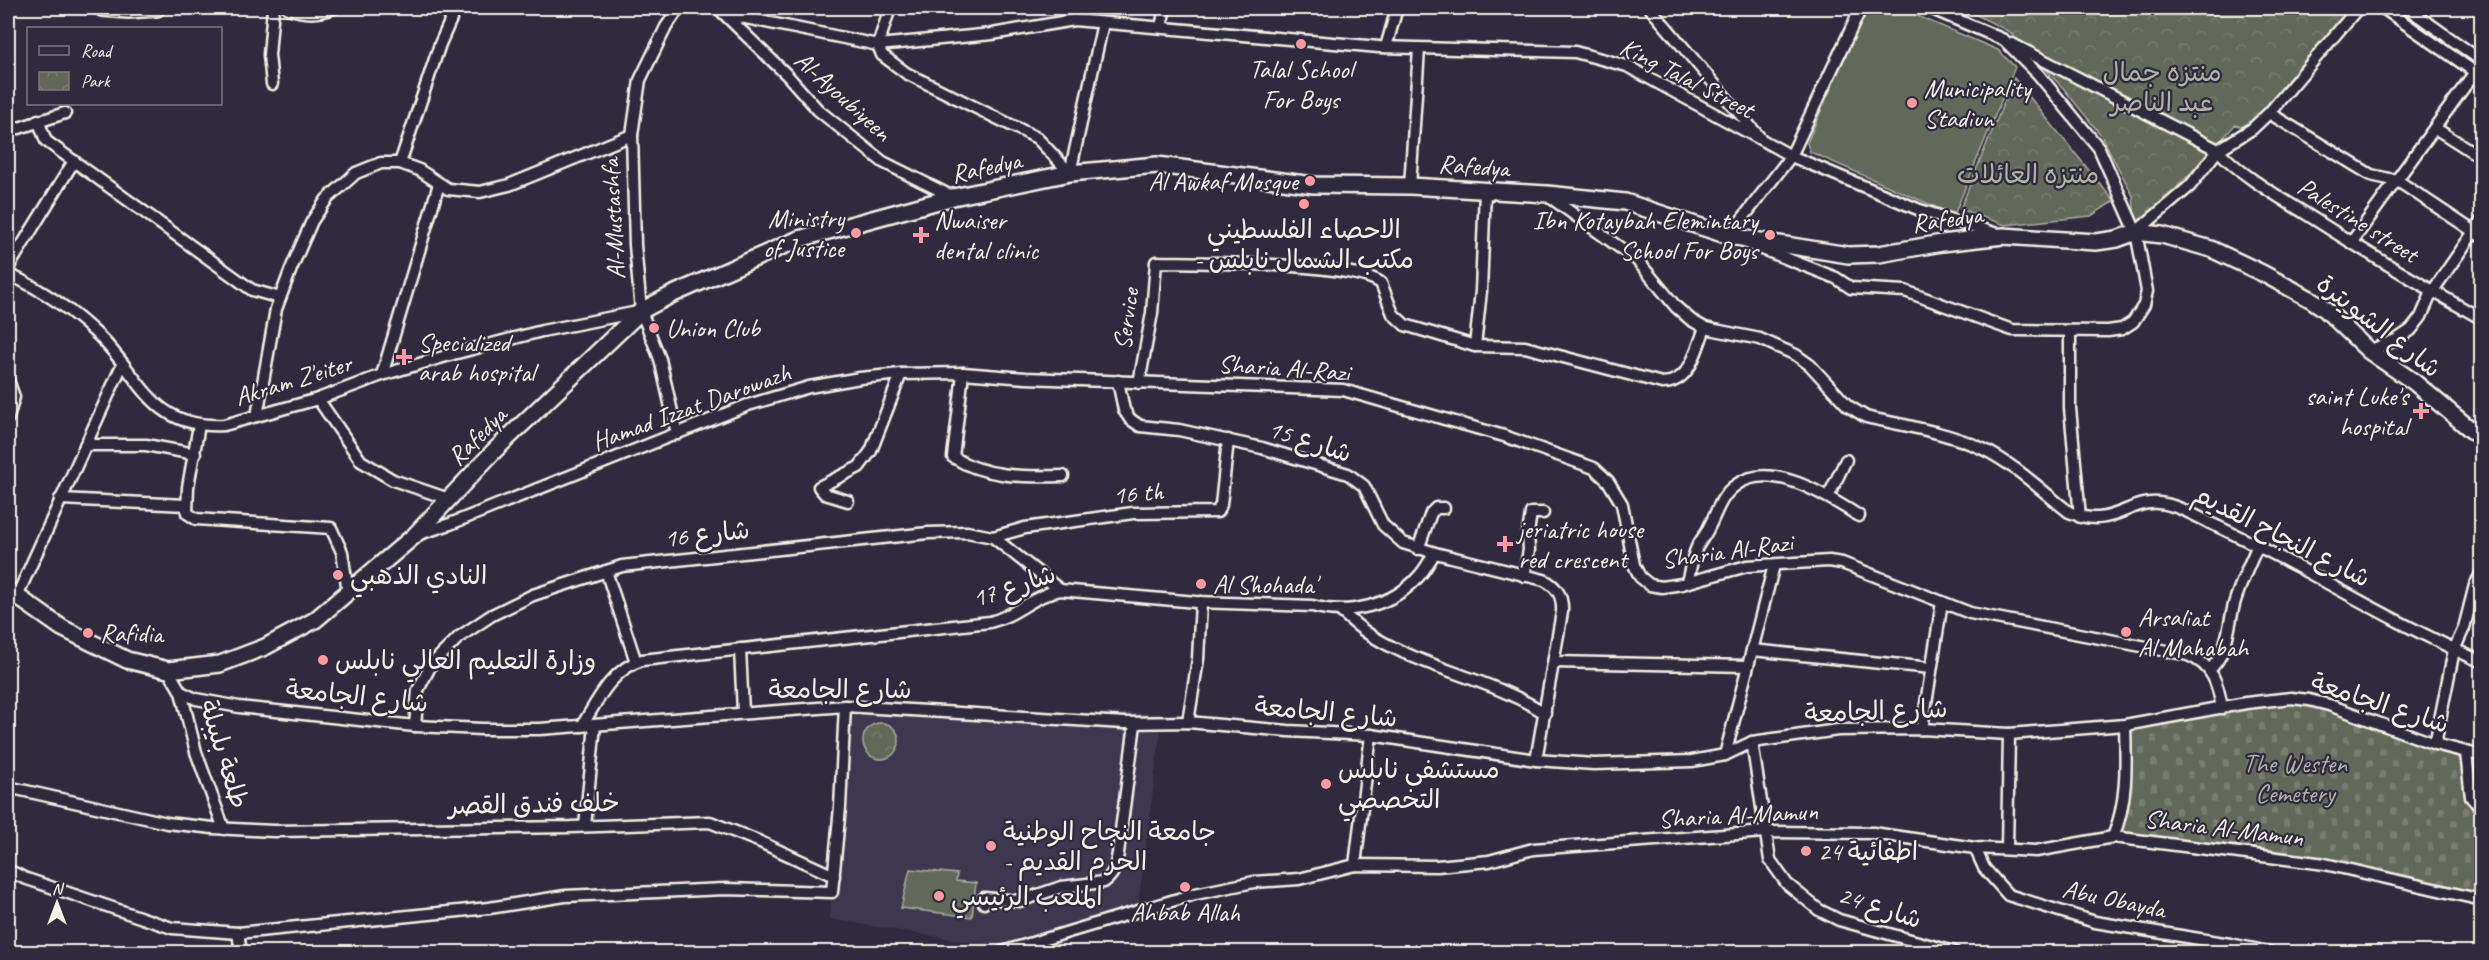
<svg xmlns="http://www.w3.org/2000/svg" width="2489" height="960" font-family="Caveat,'Playpen Sans Arabic',sans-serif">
	<defs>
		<pattern id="cemetery-stones" width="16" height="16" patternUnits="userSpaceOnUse" patternTransform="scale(1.5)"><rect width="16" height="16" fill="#62675a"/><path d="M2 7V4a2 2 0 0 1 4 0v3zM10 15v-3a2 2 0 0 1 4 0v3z" fill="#797d72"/></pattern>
		<pattern id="park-crowns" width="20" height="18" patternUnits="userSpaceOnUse" patternTransform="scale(1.5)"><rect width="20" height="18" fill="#62675a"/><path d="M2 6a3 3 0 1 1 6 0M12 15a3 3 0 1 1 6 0" fill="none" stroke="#797d72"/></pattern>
	</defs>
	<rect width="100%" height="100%" fill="#2f2a3d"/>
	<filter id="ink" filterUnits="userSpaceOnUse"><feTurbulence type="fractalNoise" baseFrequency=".0167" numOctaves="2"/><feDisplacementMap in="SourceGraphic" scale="12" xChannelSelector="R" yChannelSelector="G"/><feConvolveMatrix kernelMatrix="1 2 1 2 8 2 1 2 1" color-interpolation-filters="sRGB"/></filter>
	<g filter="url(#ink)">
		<path fill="#3e384f" d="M845 712 1163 713 1138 906 993 946 830 919Z"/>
		<path fill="url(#cemetery-stones)" stroke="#abaca1" stroke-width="1.5" d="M2291 701 2327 708 2460 758 2472 811 2481 816V893L2327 859 2119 833 2128 729 2246 706Z"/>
		<g fill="url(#park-crowns)" stroke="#abaca1" stroke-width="1.5">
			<path d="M1963 8H2355L2252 129 2235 125 2136 232 2133 196 2101 135 2063 88 2010 32Z"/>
			<path d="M2014 78 2114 201 2091 216 2005 225 1960 209Z"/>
			<circle cx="881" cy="741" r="18"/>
		</g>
		<g fill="#62675a" stroke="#abaca1" stroke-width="1.5">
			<path d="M1866 8H1899L1998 50 2015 67 1954 215 1810 152 1807 143Z"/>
			<path d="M910 869 957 874 956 881 976 883 972 917 901 908Z"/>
		</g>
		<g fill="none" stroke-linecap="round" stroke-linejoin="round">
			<g stroke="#f4f1e8" stroke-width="15">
				<g id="minor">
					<path d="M288 8C305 14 317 14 334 8"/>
					<path d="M718 8 787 75 818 110 883 162 953 197"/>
					<path d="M890 8 878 45 882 55 906 73 1037 138 1070 173"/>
					<path d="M1650 8 1761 139"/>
					<path d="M2383 8 2482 77"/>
					<path d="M2407 8 2482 61"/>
					<path d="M726 14 878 45 992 34 1074 20 1379 47 1575 52 1627 66 1791 156 1920 210 1997 234"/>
					<path d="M1161 27 1165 8"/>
					<path d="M2012 44 2218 150C2242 176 2273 193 2303 212 2362 250 2421 285 2482 319"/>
					<path d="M1386 47 1397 8"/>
					<path d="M272 84 269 55 273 8"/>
					<path d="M2269 113 2371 175 2398 181 2482 237"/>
					<path d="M38 120 46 141 252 290 280 298"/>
					<path d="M8 127 19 128 65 113"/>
					<path d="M2435 128 2482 158"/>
					<path d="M400 163 440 44 456 8"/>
					<path d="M1070 173 1103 23"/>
					<path d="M1410 186 1419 49"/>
					<path d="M1547 195 1637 260 1676 307 1691 320 1705 328 1760 339 1796 355 1810 365 1848 406 1866 417C1905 426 1947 432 1983 449 2014 464 2042 491 2069 512 2117 533 2130 491 2173 506 2186 510 2198 517 2210 523 2241 537 2270 552 2300 568 2360 601 2419 634 2482 662"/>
					<path d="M2136 232 2190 186 2218 150 2252 129 2269 113 2358 8"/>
					<path d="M1733 238 1729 236 1791 156 1861 8"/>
					<path d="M1747 243 1836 278 1851 288 1905 291 2012 330 2108 331 2122 329 2133 322 2144 305 2147 291 2136 232 2099 148 2038 74 2004 40 1930 8"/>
					<path d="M2351 243 2475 72"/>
					<path d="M8 268 74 161"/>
					<path d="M8 274C43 290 71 309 99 336 143 379 151 429 224 425L318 399 382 375 453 354 542 331 638 312"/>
					<path d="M2070 331V408L2080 517"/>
					<path d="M1475 346 1481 291 1485 191"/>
					<path d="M2369 351 2396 340 2411 330 2421 317 2432 292 2482 220"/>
					<path d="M963 373 953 457C986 478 1025 477 1063 476"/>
					<path d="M382 375 439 184"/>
					<path d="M8 380 14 397 8 418"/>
					<path d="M1118 381 1124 410 1130 419 1140 426 1179 430 1262 448 1348 474 1364 486 1383 525 1403 543 1435 553 1544 580C1558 587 1563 597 1562 612L1536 760"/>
					<path d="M1139 383 1152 313 1156 262C1199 263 1352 262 1381 283L1393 314 1405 325 1475 346 1525 347 1662 383C1691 383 1696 350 1705 328"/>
					<path d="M318 399 361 461 393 480 449 499"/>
					<path d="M257 416 276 309 291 269 312 221 327 199 356 173 381 163H400L419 170 448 189 480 192 509 185 632 135"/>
					<path d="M199 425 188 487 187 513 196 519 331 528 342 552 348 592"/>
					<path d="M677 434 660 359 641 311 635 245 632 135 640 80 666 27 679 8"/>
					<path d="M85 445H146L195 454"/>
					<path d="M1828 497 1846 460"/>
					<path d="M60 499 186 505"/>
					<path d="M848 501 825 494 819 487 859 467 871 451 901 374"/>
					<path d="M416 535 450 524 748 405 809 387 860 378 901 374 963 373 1026 378 1343 390 1504 436 1594 468 1608 481 1622 504 1634 565 1640 577 1650 585 1662 587 1682 584 1747 566 1829 561 1842 563 1970 613 2188 655C2213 665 2218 684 2222 708"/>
					<path d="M993 537 1025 528 1133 513 1217 512 1221 505 1228 440"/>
					<path d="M1418 549 1431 513 1436 508H1444"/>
					<path d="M606 571 636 662"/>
					<path d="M1524 576 1529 550 1528 533 1531 513H1543"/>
					<path d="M1687 582C1690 571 1692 558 1697 547 1701 540 1706 534 1709 527 1717 512 1721 495 1736 485 1771 459 1829 497 1859 516"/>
					<path d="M17 596 122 365"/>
					<path d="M1339 610C1350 619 1360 629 1372 636 1426 669 1491 679 1545 713"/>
					<path d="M740 649 743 712"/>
					<path d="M1752 650 1931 668"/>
					<path d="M1554 662 1747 666"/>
					<path d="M168 670 181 692 196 699 239 707 415 726 482 729H540L845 706 1124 723 1188 722 1288 731 1371 735 1536 760 1594 764 1692 761 1725 755 1752 742 1838 730 1922 729 2009 734 2125 725 2246 703 2291 698 2309 700 2329 705 2435 744 2482 756"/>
					<path d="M2209 670C2229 653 2228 624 2235 601 2241 582 2250 563 2258 545"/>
					<path d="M181 692 196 752 224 829"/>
					<path d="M1188 722 1198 659 1201 602"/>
					<path d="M415 726 418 690 431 665 459 637 492 615 533 595 622 566 928 533 967 532 993 537 1060 590"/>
					<path d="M582 726C597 701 612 669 642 660L990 622C1016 616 1034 595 1060 590L1196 602 1312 606C1348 616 1393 606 1419 576 1425 570 1429 561 1435 553"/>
					<path d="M1922 729 1942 602"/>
					<path d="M1752 742 1770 860 1787 884 1819 910 1839 920 1954 952"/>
					<path d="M2435 744 2454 650 2464 628 2475 585 2482 572"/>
					<path d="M2466 753 2471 797 2482 809"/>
					<path d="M1725 755 1774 565"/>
					<path d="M8 787 167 823 213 828 274 831 571 827 710 822 758 841 834 876"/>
					<path d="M585 826 595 725"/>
					<path d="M2113 837C2128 801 2126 763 2125 725"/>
					<path d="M1975 848 1984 868 2008 895 2095 922 2230 944 2269 952"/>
					<path d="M2007 849 2009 734"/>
					<path d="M1355 865 1371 735"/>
					<path d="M8 870 24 878 172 928 238 933 489 908 565 896 725 889 832 892 840 807 845 706"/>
					<path d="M984 903V898L1020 901 1061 887 1104 882C1115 874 1116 865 1118 853L1135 724"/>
					<path d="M238 933 241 952"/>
					<path d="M1002 952 1195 894 1254 882 1299 879 1355 865 1437 866 1489 861 1533 849 1765 832 1873 833 1975 848 2036 851 2113 837 2325 864 2482 900"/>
				</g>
			</g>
			<g stroke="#f4f1e8" stroke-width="20">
				<g id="secondary">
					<path d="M102 8 128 10 157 8"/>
					<path d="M8 590 62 628 127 660 168 670 220 664 265 647 315 620 414 536 493 452 641 311 671 295 799 239 953 197 1070 173 1157 165 1314 185 1410 186 1547 194 1625 202 1729 236 1848 255 1879 254 1942 243 2003 236 2096 242 2117 239 2136 232 2162 235 2211 249 2262 273 2312 300 2325 309 2369 351 2414 382 2482 439"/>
				</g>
			</g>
			<use href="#minor" stroke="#2f2a3d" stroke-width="10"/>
			<use href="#secondary" stroke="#2f2a3d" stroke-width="15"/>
		</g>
	</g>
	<g fill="#ff9aa2" stroke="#2f2a3d" stroke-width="2">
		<circle cx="1301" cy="44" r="6"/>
		<circle cx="1912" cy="103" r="6"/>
		<circle cx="1310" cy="181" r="6"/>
		<circle cx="1304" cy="204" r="6"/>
		<circle cx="856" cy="233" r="6"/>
		<path d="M918 226h6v6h6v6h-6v6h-6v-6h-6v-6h6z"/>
		<circle cx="1770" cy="235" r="6"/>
		<circle cx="654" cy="328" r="6"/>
		<path d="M401 348h6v6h6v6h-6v6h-6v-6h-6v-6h6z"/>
		<path d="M2418 402h6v6h6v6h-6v6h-6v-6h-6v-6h6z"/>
		<path d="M1502 535h6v6h6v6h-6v6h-6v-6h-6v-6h6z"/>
		<circle cx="338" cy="575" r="6"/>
		<circle cx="1201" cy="584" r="6"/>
		<circle cx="2126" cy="632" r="6"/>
		<circle cx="88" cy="633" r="6"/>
		<circle cx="323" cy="660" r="6"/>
		<circle cx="1326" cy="784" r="6"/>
		<circle cx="991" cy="846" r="6"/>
		<circle cx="1806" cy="851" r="6"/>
		<circle cx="1185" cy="887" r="6"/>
		<circle cx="939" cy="896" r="6"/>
	</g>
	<g text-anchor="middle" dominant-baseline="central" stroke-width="4.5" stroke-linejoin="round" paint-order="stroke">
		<g font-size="26" fill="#f4f1e8" stroke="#2f2a3d" text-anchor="start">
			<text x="1301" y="69" text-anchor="middle">Talal School<tspan x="1301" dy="30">For Boys</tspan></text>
			<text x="1924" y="88">Municipality<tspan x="1924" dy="30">Stadiun</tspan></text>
			<text x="1298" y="181" text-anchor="end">Al Awkaf Mosque</text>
			<text x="844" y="218" text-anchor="end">Ministry<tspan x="844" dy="30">of Justice</tspan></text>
			<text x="934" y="220">Nwaiser<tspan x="934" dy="30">dental clinic</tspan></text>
			<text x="1758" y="220" text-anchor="end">Ibn Kotaybah Elemintary<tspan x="1758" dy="30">School For Boys</tspan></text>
			<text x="1304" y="229" text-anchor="middle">الاحصاء الفلسطيني<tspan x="1304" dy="30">- مكتب الشمال نابلس</tspan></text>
			<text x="666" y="328">Union Club</text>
			<text x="418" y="342">Specialized<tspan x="418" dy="30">arab hospital</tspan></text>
			<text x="2408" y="396" text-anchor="end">saint Luke's<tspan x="2408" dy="30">hospital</tspan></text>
			<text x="1518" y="529">jeriatric house<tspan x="1518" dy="30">red crescent</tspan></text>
			<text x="350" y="575">النادي الذهبي</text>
			<text x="1213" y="584">Al Shohada'</text>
			<text x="2138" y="617">Arsaliat<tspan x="2138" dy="30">Al Mahabah</tspan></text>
			<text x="100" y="633">Rafidia</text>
			<text x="335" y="660">وزارة التعليم العالي نابلس</text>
			<text x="1338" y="769">مستشفى نابلس<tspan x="1338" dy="30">التخصصي</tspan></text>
			<text x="1003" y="831">جامعة النجاح الوطنية<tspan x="1003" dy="30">- الحرم القديم</tspan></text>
			<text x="1818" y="851">اطفائية 24</text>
			<text x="951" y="896">الملعب الرئيسي</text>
			<text x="1185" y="912" text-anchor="middle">Ahbab Allah</text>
		</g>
		<g font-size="26" fill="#b2b3a8" stroke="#2f2a3d">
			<text x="2162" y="72">منتزه جمال<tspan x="2162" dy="30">عبد الناصر</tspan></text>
			<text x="2028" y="174">منتزه العائلات</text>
			<text x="2295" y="763">The Westen<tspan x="2295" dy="30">Cemetery</tspan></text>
		</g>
		<g font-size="26" fill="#f4f1e8" stroke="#2f2a3d">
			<text transform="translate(1687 78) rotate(27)">King Talal Street</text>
			<text transform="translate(843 96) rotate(42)">Al-Ayoubiyeen</text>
			<text transform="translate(1474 166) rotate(4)">Rafedya</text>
			<text transform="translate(986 167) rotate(-12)">Rafedya</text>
			<text transform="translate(613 219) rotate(-93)">Al-Mustashfa</text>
			<text transform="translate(1947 219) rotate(-8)">Rafedya</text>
			<text transform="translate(2358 220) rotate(32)">Palestine street</text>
			<text transform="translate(1126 319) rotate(-82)">Service</text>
			<text transform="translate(2379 326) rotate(38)">شارع الشويترة</text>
			<text transform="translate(1284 368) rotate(4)">Sharia Al-Razi</text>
			<text transform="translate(293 380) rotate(-17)">Akram Z'eiter</text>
			<text transform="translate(691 407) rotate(-20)">Hamad Izzat Darowazh</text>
			<text transform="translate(477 436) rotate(-45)">Rafedya</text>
			<text transform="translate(1310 441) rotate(18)">شارع 15</text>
			<text transform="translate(1138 493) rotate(-5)">16 th</text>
			<text transform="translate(707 534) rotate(-6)">شارع 16</text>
			<text transform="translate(2282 536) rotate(27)">شارع النجاح القديم</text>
			<text transform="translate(1727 551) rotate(-8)">Sharia Al-Razi</text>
			<text transform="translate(1014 586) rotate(-18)">شارع 17</text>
			<text x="840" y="689">شارع الجامعة</text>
			<text transform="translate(357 696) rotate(6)">شارع الجامعة</text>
			<text transform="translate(2380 703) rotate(18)">شارع الجامعة</text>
			<text transform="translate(1876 711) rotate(-2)">شارع الجامعة</text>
			<text transform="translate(1326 712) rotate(5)">شارع الجامعة</text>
			<text transform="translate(224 754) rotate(73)">طلعة بليبلة</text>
			<text transform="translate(534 804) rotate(-1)">خلف فندق القصر</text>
			<text transform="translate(1738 815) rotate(-3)">Sharia Al-Mamun</text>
			<text transform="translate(2224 828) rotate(7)">Sharia Al-Mamun</text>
			<text transform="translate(2114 899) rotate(12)">Abu Obayda</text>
			<text transform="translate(1880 907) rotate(18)">شارع 24</text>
		</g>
	</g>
	<rect width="2489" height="960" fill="none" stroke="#2f2a3d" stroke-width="30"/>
	<rect x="15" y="15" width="2459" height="930" fill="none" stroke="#f4f1e8" stroke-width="2" filter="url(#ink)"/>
	<rect x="27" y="27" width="195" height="78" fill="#2f2a3d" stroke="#7e7a81" stroke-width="1.5"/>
	<rect x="39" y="46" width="30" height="9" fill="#2f2a3d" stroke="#7e7a81" stroke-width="1.5"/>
	<text x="81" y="57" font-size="18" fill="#f4f1e8">Road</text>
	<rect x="39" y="72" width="30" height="18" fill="url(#park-crowns)" stroke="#7e7a81" stroke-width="1.5"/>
	<text x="81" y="87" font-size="18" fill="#f4f1e8">Park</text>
	<g transform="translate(57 903)" stroke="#2f2a3d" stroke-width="4.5" paint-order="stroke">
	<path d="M0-4.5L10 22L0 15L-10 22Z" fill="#f4f1e8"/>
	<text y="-9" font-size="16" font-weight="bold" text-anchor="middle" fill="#f4f1e8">N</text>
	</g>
</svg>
